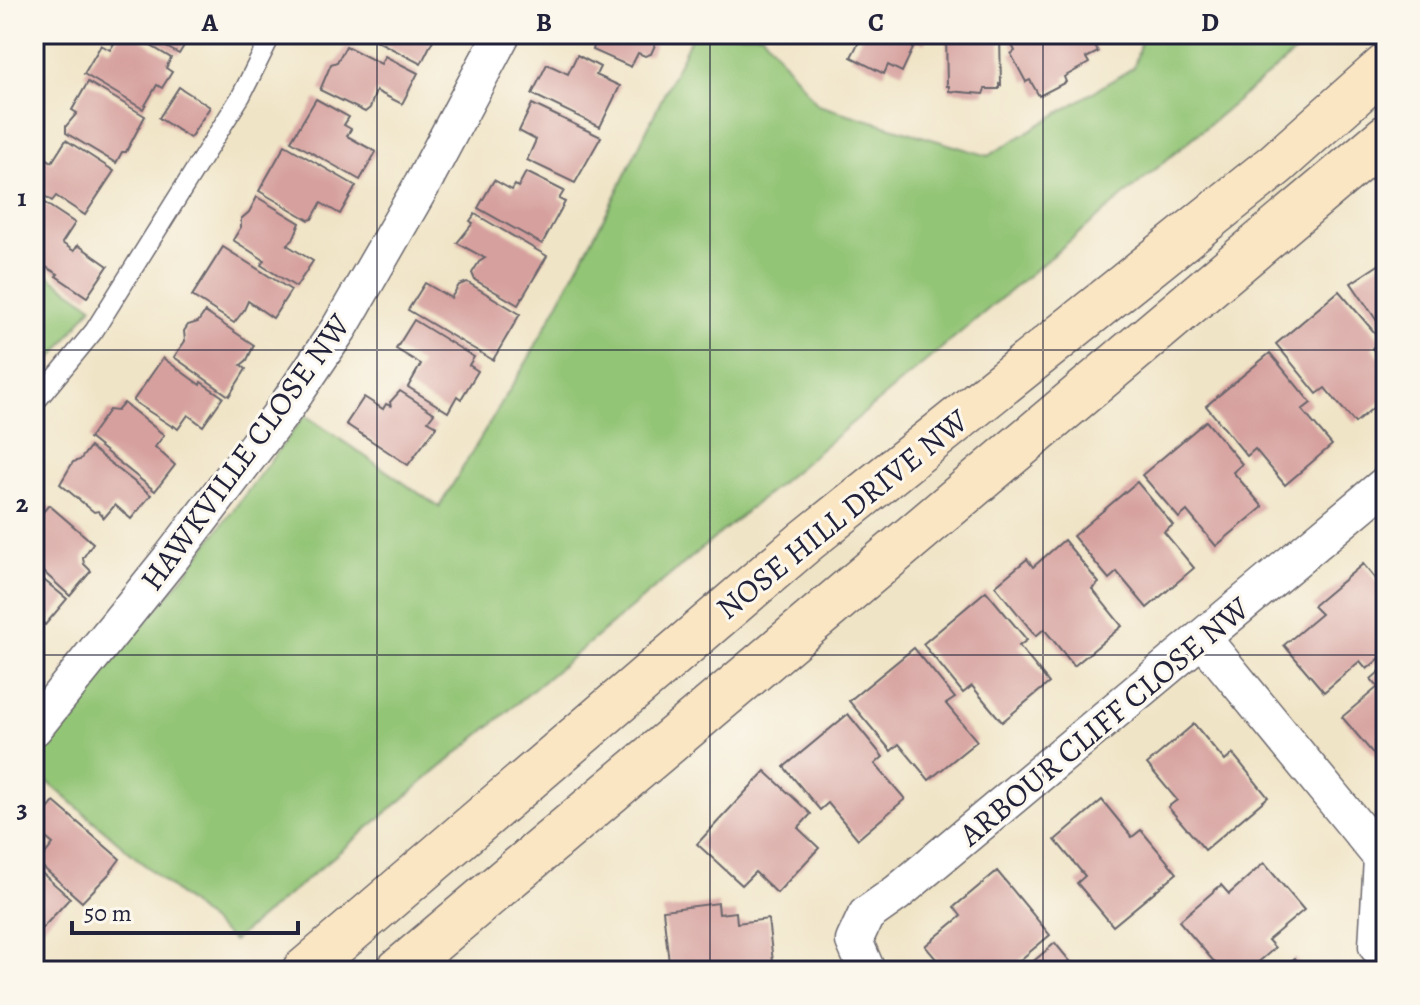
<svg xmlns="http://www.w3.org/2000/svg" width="1420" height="1005" font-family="Alegreya,serif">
	<rect width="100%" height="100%" fill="#fbf7ec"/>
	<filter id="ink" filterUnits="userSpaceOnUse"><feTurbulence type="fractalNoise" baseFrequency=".0125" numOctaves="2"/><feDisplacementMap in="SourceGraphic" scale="16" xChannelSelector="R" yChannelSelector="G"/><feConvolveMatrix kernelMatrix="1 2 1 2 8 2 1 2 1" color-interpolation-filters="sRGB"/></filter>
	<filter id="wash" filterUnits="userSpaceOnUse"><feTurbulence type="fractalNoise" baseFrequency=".006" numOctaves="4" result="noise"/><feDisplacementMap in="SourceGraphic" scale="32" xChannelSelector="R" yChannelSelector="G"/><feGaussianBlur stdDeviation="1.8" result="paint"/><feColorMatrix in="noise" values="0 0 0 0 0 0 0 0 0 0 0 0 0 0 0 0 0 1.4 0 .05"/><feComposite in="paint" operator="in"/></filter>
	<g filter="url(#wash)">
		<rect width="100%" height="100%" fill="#f0e4c6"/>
		<g fill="#93c576" stroke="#5a7458" stroke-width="2">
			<path d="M693 34H762L818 105 988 156 1134 67 1143 34H1317L233 941 34 770V756L179 582 305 415 439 507 529 358 610 206Z"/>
			<path d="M34 266 92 306 34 382Z"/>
		</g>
		<g id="blocks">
			<g fill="#d6a09e">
				<path d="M120 34H131L171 58 166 68 172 72 162 88 157 85 143 109 84 74 101 45 110 50Z"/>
				<path d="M143 34H191L179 54Z"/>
				<path d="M364 34H436L421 64Z"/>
				<path d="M597 34H647L655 45 651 54 645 56 638 53 631 67 593 50Z"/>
				<path d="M863 34H929L925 44 917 40 902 72 888 65 884 74 851 57Z"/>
				<path d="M946 34 1000 35 1001 85 999 84V89H985L983 94 949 91V86H947Z"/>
				<path d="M1012 34H1095L1097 37 1092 40 1098 52 1086 58 1089 63 1064 77 1066 82 1039 96 1030 80 1026 82 1011 54 1015 51 1010 41Z"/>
				<path d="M346 46 381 64 385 56 418 73 402 104 376 91 370 108 365 112 320 90 331 64 337 62Z"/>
				<path d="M577 55 600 67 596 75 620 86 600 127 532 94 547 64 568 74Z"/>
				<path d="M88 82 145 116 126 152H122L116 163 66 133V126L77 113 72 110Z"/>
				<path d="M179 87 210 107 190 138 159 118Z"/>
				<path d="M316 99 349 117 344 125 351 129 347 136 376 152 360 180 291 141Z"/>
				<path d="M532 104 601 137 575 183 527 160 536 140 519 131Z"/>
				<path d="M66 140 114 171 85 215 56 196 52 201 34 189 36 151 52 162Z"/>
				<path d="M285 145 356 186 340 214 321 203 312 219 309 220 259 191Z"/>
				<path d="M526 172 564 191 559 199 565 202 542 244 478 208 494 180 512 190 515 185 518 187Z"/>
				<path d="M34 196 75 223 62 243 74 251 78 245 108 266 87 297 56 276 58 274 34 260Z"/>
				<path d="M257 197 300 223 293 240 287 245 313 261 296 287 261 265 264 260 233 240 241 227V219L249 212Z"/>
				<path d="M475 214 547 256 518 305 475 280 472 273 479 262 485 258 457 243 473 223 470 221Z"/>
				<path d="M223 247 291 290 273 318 248 301 244 310 234 323 192 296Z"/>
				<path d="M1386 260V334L1351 283Z"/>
				<path d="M467 282 520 314 493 360 408 310 425 283 451 298 459 285Z"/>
				<path d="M1339 291 1381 340 1372 348 1386 364V397L1355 423 1325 388 1317 394 1276 344Z"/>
				<path d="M205 312 254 345 247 360 241 365 246 369 229 396 174 357 185 341 184 331 188 325 198 322Z"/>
				<path d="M414 320 474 357 469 365 478 371 461 399 457 396 448 412 408 387 421 364 396 349Z"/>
				<path d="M1270 353 1311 403 1302 410 1332 445 1285 485 1255 449 1247 456 1206 406Z"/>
				<path d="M163 358 200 385 201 382 223 397 203 426 188 415 178 429 173 425V427L133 401Z"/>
				<path d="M400 391 434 413 428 421 437 426 408 465 346 424 364 397 383 409 386 404 391 406 390 402Z"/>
				<path d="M124 403 164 435 155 447 175 465 155 491 89 438 109 410 117 411Z"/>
				<path d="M1206 421 1242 464 1233 472 1263 507 1216 546 1187 511 1179 518 1142 475Z"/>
				<path d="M90 447 151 495 131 519 115 505 104 518 98 511 94 512 60 484 73 462 80 460Z"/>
				<path d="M1137 482 1173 525 1164 532 1194 568 1147 608 1117 572 1109 579 1073 536Z"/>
				<path d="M49 505 93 543 83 558 84 564 91 571 70 596 34 563V515L38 509 42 513Z"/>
				<path d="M1064 540 1099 583 1092 589 1122 626 1074 666 1044 629 1036 636 995 586 1027 559 1033 567Z"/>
				<path d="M1363 564 1386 592 1383 601 1386 604V653L1367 669 1360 661 1324 692 1284 645 1321 614 1313 606Z"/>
				<path d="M34 572 67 599 45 625 34 615Z"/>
				<path d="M986 591 1027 640 1019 646 1049 683 1002 722 972 686 963 693 923 644Z"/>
				<path d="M914 648 955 698 946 704 977 741 929 780 899 744 891 751 849 701Z"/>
				<path d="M1386 666V760L1382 764 1342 717 1378 687 1371 679Z"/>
				<path d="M848 714 883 757 875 764 905 799 858 839 828 803 820 810 784 767Z"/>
				<path d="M1194 724 1225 761 1233 754 1268 797 1205 850 1168 807 1177 800 1147 764Z"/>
				<path d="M765 771 811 814 798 828 819 848 777 893 755 872 742 885 697 844Z"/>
				<path d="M1102 800 1132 837 1141 830 1177 873 1113 926 1077 883 1085 876 1055 840Z"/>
				<path d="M54 802 120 859 108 875 82 902 38 863 53 844 34 828V825Z"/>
				<path d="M1264 863 1304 910 1268 940 1275 948 1248 971H1222L1179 921 1221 885 1229 894Z"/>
				<path d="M34 866 70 898 37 934 34 931Z"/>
				<path d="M997 871 1050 935 1007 971 1000 963 990 971H946L925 946 961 916 954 907Z"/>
				<path d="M718 903 719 914 736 912 737 923 768 919 774 970 670 971 663 910Z"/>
				<path d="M1055 943 1078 971H1022Z"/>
				<path d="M1295 958 1305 971H1280Z"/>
			</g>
		</g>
	</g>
	<g filter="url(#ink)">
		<use href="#blocks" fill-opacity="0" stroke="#6a666c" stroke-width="2"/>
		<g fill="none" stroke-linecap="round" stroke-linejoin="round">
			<g stroke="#6a666c" stroke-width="21">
				<path id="lane" d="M34 404 94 331 241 96 272 34"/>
			</g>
			<g stroke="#6a666c" stroke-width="39">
				<g id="street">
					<path d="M1203 639 1382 858 1377 946"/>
					<path d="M34 728 171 558 286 407 340 327 423 183 502 34"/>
					<path d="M867 971 854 941 866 915 897 893 1386 484"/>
				</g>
			</g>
			<g stroke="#6a666c" stroke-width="47">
				<g id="secondary">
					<path d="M304 971 806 541 1276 164 1386 66"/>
					<path d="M398 971 1386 137"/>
				</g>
			</g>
			<use href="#lane" stroke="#fff" stroke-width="18"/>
			<use href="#street" stroke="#fff" stroke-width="36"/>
			<use href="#secondary" stroke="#fbe6c4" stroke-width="44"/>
		</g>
	</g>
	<path fill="none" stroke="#22223b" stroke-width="2" stroke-opacity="0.55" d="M377 34V971M710 34V971M1043 34V971M34 350H1386M34 655H1386"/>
	<g text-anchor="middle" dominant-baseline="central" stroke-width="6" stroke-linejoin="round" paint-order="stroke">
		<g font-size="32" fill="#22223b" stroke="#fbf7ec">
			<text transform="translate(245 452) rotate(-54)">HAWKVILLE CLOSE NW</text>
			<text transform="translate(842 514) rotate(-39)">NOSE HILL DRIVE NW</text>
			<text transform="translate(1104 721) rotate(-40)">ARBOUR CLIFF CLOSE NW</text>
		</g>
	</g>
	<rect width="1420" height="1005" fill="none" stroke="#fbf7ec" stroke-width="88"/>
	<path d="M72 921v12h226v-12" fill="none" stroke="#22223b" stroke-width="4"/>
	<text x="84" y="921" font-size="24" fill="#22223b" stroke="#fbf7ec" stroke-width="6" paint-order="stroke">50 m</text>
	<rect x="44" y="44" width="1332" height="917" fill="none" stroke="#22223b" stroke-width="3"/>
	<g font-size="26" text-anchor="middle" font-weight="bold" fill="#22223b">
		<text x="210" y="31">A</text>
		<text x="544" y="31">B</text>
		<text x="876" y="31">C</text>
		<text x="1210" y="31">D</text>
		<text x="22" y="206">1</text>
		<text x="22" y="512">2</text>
		<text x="22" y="817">3</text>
	</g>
</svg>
